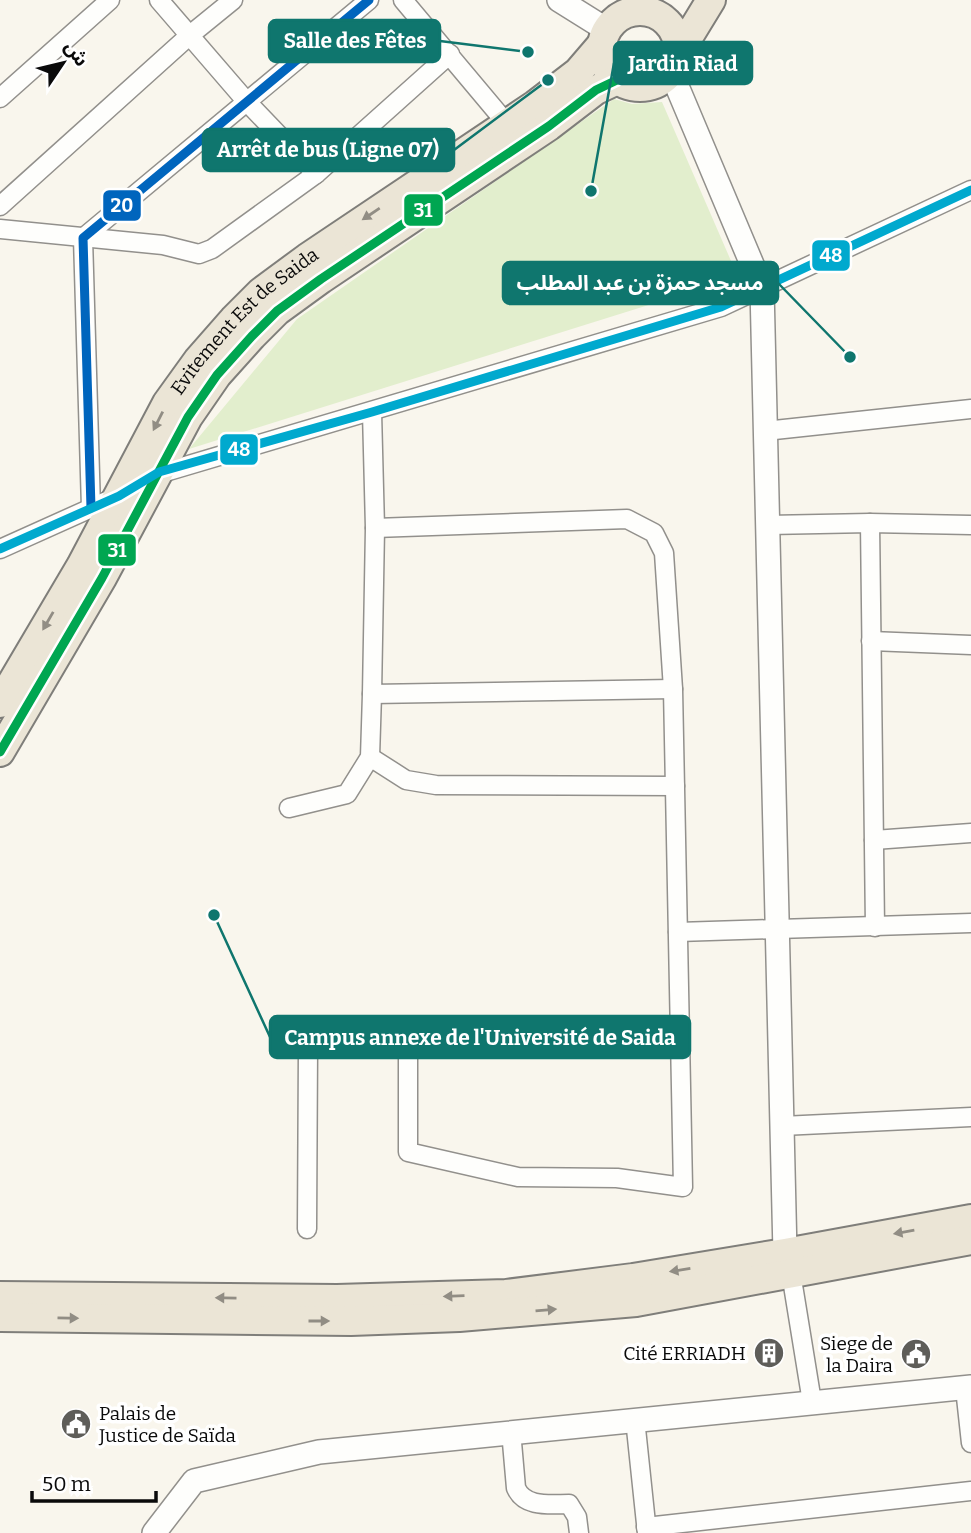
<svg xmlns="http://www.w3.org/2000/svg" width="971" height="1533" font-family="Bitter,'Noto Sans Arabic',serif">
	<rect width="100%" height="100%" fill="#f9f6ed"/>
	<path fill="#e2eecd" d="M614 99 632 104 662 102 738 277 189 449 297 319Z"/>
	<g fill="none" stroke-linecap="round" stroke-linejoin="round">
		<g stroke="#92908c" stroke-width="21">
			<g id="minor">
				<path d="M159 0 247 102 316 174"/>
				<path d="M403 0 507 124"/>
				<path d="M635 11 638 0"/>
				<path d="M0 98 110 0"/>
				<path d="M0 206 190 35 233 0"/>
				<path d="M0 229 163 245 199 254 212 249 316 174 450 54"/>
				<path d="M372 412 375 528 372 694 673 689"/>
				<path d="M765 431 971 409"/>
				<path d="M155 475 721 307 971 190"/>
				<path d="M91 508 83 238 369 0"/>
				<path d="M870 523 875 927"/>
				<path d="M768 525 870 523 971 525"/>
				<path d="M0 549 118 496"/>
				<path d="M871 641 971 645"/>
				<path d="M370 757 406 780 436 785 675 786"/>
				<path d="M289 808 347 794 370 757 372 694"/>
				<path d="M874 840 971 833"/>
				<path d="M678 932 971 923"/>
				<path d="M782 1126 971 1117"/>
				<path d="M307 1229 308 1047 408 1045V1152L518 1177 617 1178 683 1187 673 689 664 553 654 533 627 519 375 528"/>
				<path d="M791 1273 812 1402"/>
				<path d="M965 1388 971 1443"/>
				<path d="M635 1419 647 1533"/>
				<path d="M511 1431 516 1488C525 1508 550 1504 569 1504L577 1517 579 1533"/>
				<path d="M646 1527 971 1491"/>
			</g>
		</g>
		<g stroke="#92908c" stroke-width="26">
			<g id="tertiary">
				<path d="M559 0 607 30"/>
				<path d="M671 72 762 288 785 1253 790 1268"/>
				<path d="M154 1533 194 1481 319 1452 971 1387"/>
			</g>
		</g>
		<g stroke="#7f7e7a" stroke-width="32">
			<g id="primary">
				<circle cx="640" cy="49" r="38"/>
				<path d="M678 54 711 0"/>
				<path id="s1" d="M0 703 81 566 167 403 198 360 234 319 261 292 307 258 535 105 578 72 602 44"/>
				<path d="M0 752 102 578 188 417 217 375 252 336 277 311 321 279 549 126 596 90 617 80"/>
				<path d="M0 1296 337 1299 506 1294 633 1278 785 1253 971 1219"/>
				<path d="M0 1317 351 1321 459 1317 636 1302 971 1240"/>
			</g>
		</g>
		<use href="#minor" stroke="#fefefc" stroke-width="18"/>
		<use href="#tertiary" stroke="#fefefc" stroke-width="23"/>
		<use href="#primary" stroke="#ebe5d6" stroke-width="28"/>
		<g stroke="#fff" stroke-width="14">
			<path id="bus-1" d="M0 752 102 578 188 417 217 375 252 336 277 311 321 279 549 126 596 90 617 80"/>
		</g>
		<g stroke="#fff" stroke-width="14">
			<path id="bus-2" d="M91 508 83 238 369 0"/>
		</g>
		<g stroke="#fff" stroke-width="14">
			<path id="bus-3" d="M0 549 119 496 159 472 372 412 721 307 971 190"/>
		</g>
		<use href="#bus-1" stroke="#00a651" stroke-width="9"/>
		<use href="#bus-2" stroke="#0065bd" stroke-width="9"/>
		<use href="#bus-3" stroke="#00a9ce" stroke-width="9"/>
	</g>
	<defs><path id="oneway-solid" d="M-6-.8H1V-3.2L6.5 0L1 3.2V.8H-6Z" transform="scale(1.75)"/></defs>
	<g fill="#918d84">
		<use href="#oneway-solid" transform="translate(371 214) rotate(146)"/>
		<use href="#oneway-solid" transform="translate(158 421) rotate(117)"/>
		<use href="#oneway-solid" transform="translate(48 621) rotate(120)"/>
		<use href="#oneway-solid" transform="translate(904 1232) rotate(170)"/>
		<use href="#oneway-solid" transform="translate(680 1270) rotate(171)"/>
		<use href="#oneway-solid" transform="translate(454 1296) rotate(178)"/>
		<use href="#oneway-solid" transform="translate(226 1298) rotate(-179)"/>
		<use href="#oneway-solid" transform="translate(546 1310) rotate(-5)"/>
		<use href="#oneway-solid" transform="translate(68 1318) rotate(1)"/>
		<use href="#oneway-solid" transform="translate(319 1321)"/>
	</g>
	<defs>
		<g id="building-disc" transform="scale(1.575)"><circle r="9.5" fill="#5e5d59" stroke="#fff"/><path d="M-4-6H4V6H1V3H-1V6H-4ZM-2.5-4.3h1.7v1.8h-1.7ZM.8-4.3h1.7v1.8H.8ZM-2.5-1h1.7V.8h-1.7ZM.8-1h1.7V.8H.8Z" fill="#fff"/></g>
		<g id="civic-disc" transform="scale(1.575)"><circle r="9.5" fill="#5e5d59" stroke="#fff"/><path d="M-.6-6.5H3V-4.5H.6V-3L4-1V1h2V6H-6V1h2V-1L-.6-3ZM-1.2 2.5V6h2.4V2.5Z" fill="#fff"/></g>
	</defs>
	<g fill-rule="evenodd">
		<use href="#building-disc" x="769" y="1353"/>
		<use href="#civic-disc" x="916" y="1354"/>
		<use href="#civic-disc" x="76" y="1424"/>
	</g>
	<g text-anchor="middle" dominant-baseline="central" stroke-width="7" stroke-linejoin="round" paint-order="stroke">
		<g font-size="19" fill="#0a0a0a" stroke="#fff">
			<text stroke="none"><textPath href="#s1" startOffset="457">Evitement Est de Saida</textPath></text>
		</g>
		<g font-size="19" fill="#0a0a0a" stroke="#fff" text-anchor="end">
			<text x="893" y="1343">Siege de<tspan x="893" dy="22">la Daira</tspan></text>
			<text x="746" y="1353">Cité ERRIADH</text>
			<text x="99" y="1413" text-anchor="start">Palais de<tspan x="99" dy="22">Justice de Saïda</tspan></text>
		</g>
	</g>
	<path fill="none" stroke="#0f766e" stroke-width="2.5" d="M528 52L440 41M591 191L614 63M548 80L454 150M850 357L778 283M214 915L270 1037"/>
	<g fill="#0f766e" stroke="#fff" stroke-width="2.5">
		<circle cx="528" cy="52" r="7"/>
		<circle cx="591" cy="191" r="7"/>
		<circle cx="548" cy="80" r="7"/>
		<circle cx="850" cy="357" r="7"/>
		<circle cx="214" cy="915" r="7"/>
	</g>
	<g fill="#0f766e" stroke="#0f766e" stroke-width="2.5">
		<rect x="269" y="20" width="171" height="42" rx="7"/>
		<rect x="614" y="42" width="138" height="42" rx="7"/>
		<rect x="203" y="129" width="251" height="42" rx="7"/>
		<rect x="503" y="262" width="275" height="42" rx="7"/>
		<rect x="270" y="1016" width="420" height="42" rx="7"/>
	</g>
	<g font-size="21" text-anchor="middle" font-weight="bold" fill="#fff">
		<text x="355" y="48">Salle des Fêtes</text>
		<text x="683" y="71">Jardin Riad</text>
		<text x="328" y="157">Arrêt de bus (Ligne 07)</text>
		<text x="640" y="290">مسجد حمزة بن عبد المطلب</text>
		<text x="480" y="1045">Campus annexe de l'Université de Saida</text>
	</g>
	<g stroke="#fff" stroke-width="2.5">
		<rect x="102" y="189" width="40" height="33" rx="7" fill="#0065bd"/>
		<rect x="403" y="193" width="41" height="34" rx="7" fill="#00a651"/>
		<rect x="811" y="239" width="40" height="33" rx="7" fill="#00a9ce"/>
		<rect x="219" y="433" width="40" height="33" rx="7" fill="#00a9ce"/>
		<rect x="97" y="533" width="40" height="34" rx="7" fill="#00a651"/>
	</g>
	<g font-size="19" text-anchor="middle" font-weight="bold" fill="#fff">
		<text x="122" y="212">20</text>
		<text x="423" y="217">31</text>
		<text x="831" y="262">48</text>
		<text x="239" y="456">48</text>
		<text x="117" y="557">31</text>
	</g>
	<g transform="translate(63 63) rotate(55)" stroke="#ffffff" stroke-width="5" paint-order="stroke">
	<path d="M0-5L12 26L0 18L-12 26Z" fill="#0a0a0a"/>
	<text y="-10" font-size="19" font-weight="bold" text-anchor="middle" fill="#0a0a0a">ش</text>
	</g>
	<path d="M32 1491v10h124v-10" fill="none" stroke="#0a0a0a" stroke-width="3.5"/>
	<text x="42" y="1491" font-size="21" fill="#0a0a0a" stroke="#ffffff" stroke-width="5" paint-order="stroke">50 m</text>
</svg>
